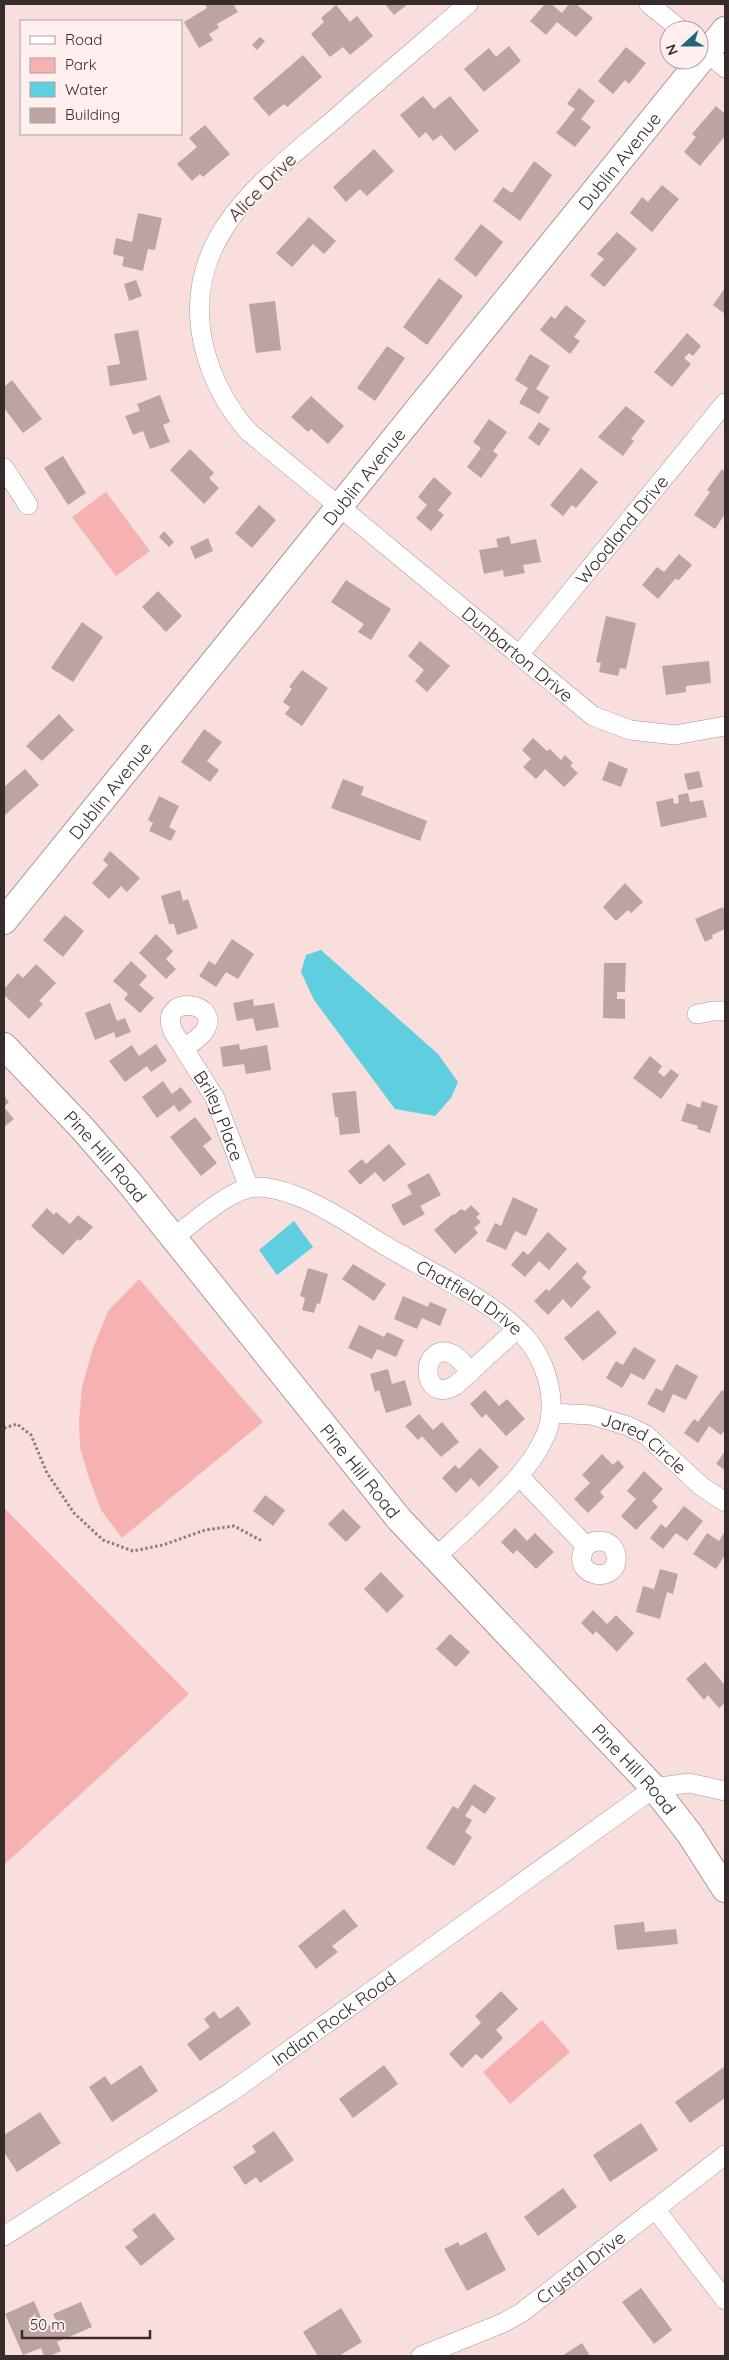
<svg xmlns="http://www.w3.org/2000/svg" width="729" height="2360" font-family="Quicksand,sans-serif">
	<rect width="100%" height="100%" fill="#f8dfde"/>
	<g fill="#f5b2b1">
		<path d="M106 492 150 551 116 576 72 517Z"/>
		<path d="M139 1279 263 1422 122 1538 101 1510 88 1475 80 1448 79 1421 82 1387 93 1348 108 1311Z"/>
		<path d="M4 1508 189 1694 4 1865Z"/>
		<path d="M542 2020 570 2052 510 2104 483 2072Z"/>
	</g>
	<g fill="#5fcede">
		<path d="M321 950 438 1054 458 1082 451 1098 435 1116 395 1109 314 1000 301 972 306 955Z"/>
		<path d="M294 1221 313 1247 277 1275 259 1250Z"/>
	</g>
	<g fill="#bca4a3">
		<path d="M205 4H233L238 12 217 24 219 28 209 34 213 40 199 48 184 22 207 8Z"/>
		<path d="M385 4H408L394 15Z"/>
		<path d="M545 4H551L562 13 569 4H576L593 18 576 37 557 22 546 35 530 21Z"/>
		<path d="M336 5 350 22 357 16 373 36 350 55 343 47 330 57 311 34 324 22 321 18Z"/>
		<path d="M260 37 265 41 257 50 252 45Z"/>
		<path d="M509 46 521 61 484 92 464 69 489 48 496 57Z"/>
		<path d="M626 47 646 63 629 84 625 80 613 94 598 81Z"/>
		<path d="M303 55 322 77 287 107 284 104 269 116 253 98Z"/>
		<path d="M579 88 595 101 581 119 591 127 575 147 556 133 575 109 567 104Z"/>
		<path d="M423 96 434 109 450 96 479 131 455 151 441 135 433 141 426 132 419 138 400 115Z"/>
		<path d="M716 106 725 114V136L700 166 684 152 696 137 692 134Z"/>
		<path d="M205 125 230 154 203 177 200 174 192 181 177 164 197 147 189 138Z"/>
		<path d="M374 149 394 171 367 196 360 189 346 202 333 187Z"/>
		<path d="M534 161 552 175 520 221 493 201 503 187 512 193Z"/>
		<path d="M662 185 679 199 652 232 630 213 642 197 648 202Z"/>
		<path d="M138 213 162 218 155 250 148 249 143 271 122 266 124 257 113 254 116 238 132 242Z"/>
		<path d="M309 217 336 241 324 254 313 244 292 267 276 253Z"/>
		<path d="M481 224 503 242 476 277 454 259Z"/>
		<path d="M617 232 637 249 604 287 590 275 604 259 597 254Z"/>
		<path d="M439 278 463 296 427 345 403 327Z"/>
		<path d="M136 280 142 296 129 301 124 284Z"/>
		<path d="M725 288V314L713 305Z"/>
		<path d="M275 301 281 350 256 353 249 304Z"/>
		<path d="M566 305 586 321 574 337 580 341 570 354 540 330 551 316 555 319Z"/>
		<path d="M138 330 147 380 110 386 107 366 120 364 114 334Z"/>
		<path d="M687 333 701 346 693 356 689 353 684 358 691 364 672 387 654 372Z"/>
		<path d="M387 346 405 358 375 401 357 388Z"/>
		<path d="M530 354 550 366 536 389 549 397 539 414 519 403 528 388 515 380Z"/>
		<path d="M12 380 42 419 23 433 4 408V387Z"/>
		<path d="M160 395 170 422 163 425 170 442 150 449 143 431 133 435 125 416 140 411 137 404Z"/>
		<path d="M311 396 344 426 328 444 311 429 308 432 291 417Z"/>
		<path d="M626 406 645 421 631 439 634 441 623 456 598 437Z"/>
		<path d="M489 419 507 432 493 451 498 455 481 478 467 467 481 448 473 442Z"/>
		<path d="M539 422 550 429 539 446 528 438Z"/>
		<path d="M190 449 214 473 209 478 219 488 204 504 170 470Z"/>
		<path d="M63 456 86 493 68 505 44 468Z"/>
		<path d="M581 468 598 482 576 508 572 505 563 516 550 505Z"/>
		<path d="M722 469 725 472V514L715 529 694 515 710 492 707 490Z"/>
		<path d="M434 477 452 493 438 510 444 515 431 531 416 518 427 505 418 497Z"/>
		<path d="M259 505 276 520 252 548 235 533Z"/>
		<path d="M164 531 174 542 169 547 159 537Z"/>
		<path d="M509 536 511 544 536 539 541 562 523 565 525 573 504 577 503 570 484 574 479 550 498 547 496 539Z"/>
		<path d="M208 538 213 551 195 559 190 547Z"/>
		<path d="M679 554 692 565 679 580 675 579 658 599 642 585 657 567 664 572Z"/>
		<path d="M346 580 391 609 371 640 358 632 364 624 331 602Z"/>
		<path d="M158 591 182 616 166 632 142 607Z"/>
		<path d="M606 616 636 623 626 669 620 668 618 676 599 672 601 663 596 662Z"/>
		<path d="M82 622 103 637 73 682 51 668Z"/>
		<path d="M420 641 450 666 427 692 415 681 424 670 408 656Z"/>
		<path d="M709 661 711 683 686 686V692L666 695 662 666Z"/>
		<path d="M302 670 328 688 302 726 285 714 290 707 283 702 292 689 289 687Z"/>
		<path d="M59 714 74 730 42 761 26 746Z"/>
		<path d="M204 729 222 742 207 761 219 770 210 782 181 762Z"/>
		<path d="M533 738 547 751 550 749 561 760 565 755 573 763 570 766 578 773 564 787 545 769 536 779 523 767 531 759 522 750Z"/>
		<path d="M609 761 628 769 621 787 602 780Z"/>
		<path d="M25 769 39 785 5 815 4 787Z"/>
		<path d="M699 771 703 787 688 790 684 774Z"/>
		<path d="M343 779 364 787 361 795 427 821 420 841 331 808Z"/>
		<path d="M688 793 690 802 703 800 707 817 661 827 656 802 673 798 674 804 679 803 678 795Z"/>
		<path d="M159 796 179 806 169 827 176 831 171 841 149 831 153 823 148 820Z"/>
		<path d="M110 851 140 878 127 892 121 886 109 899 92 883 108 865 103 860Z"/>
		<path d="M625 883 643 902 631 913 628 910 616 921 603 907Z"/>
		<path d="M180 890 183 901 188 899 198 928 177 935 174 924H169L161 896Z"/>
		<path d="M723 907 725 912V929L712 935 713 938 705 942 695 919Z"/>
		<path d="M65 915 84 931 63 957 43 940Z"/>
		<path d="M156 934 173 951 166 959 176 969 166 979 139 953Z"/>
		<path d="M232 939 254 954 238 979 226 972 216 987 199 976 209 961 215 965Z"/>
		<path d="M131 961 147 976 139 985 154 998 140 1013 124 999 128 994 113 981Z"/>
		<path d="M604 963H626L625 992H617V999H625V1019L603 1018Z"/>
		<path d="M36 964 56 983 39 1001 43 1004 29 1019 4 995V989L18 973 23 978Z"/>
		<path d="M253 999 254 1006 274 1003 279 1027 256 1031 253 1018 237 1021 233 1003Z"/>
		<path d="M110 1003 117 1021 125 1018 131 1032 116 1038 114 1032 95 1040 85 1013Z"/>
		<path d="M156 1044 167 1061 151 1072 147 1066 125 1082 109 1061 132 1045 139 1056Z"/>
		<path d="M239 1044 240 1050 267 1045 271 1070 246 1074 244 1064 223 1067 220 1047Z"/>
		<path d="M650 1056 662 1066 658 1072 664 1077 671 1069 679 1075 661 1099 633 1078Z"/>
		<path d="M163 1081 172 1094 181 1087 192 1102 179 1112 174 1105 157 1118 142 1097Z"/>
		<path d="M356 1091 360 1133 340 1135 338 1117H335L332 1093Z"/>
		<path d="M4 1096 9 1102 4 1107Z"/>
		<path d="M702 1101 718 1106 710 1133 697 1129 698 1126 681 1121 687 1103 700 1108Z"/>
		<path d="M4 1107 14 1119 4 1127Z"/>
		<path d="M195 1117 212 1139 203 1146 217 1163 201 1176 170 1137Z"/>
		<path d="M389 1144 406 1164 384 1182 375 1172 360 1185 348 1171 362 1159 366 1164Z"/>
		<path d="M429 1173 441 1195 420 1206 425 1214 403 1226 391 1205 412 1194 407 1185Z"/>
		<path d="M513 1197 538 1209 526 1236 515 1231 506 1250 486 1241 495 1223 501 1226Z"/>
		<path d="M471 1205 480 1214 476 1217 481 1222 474 1228 478 1233 455 1254 434 1230 453 1214 454 1215 461 1209 465 1211Z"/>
		<path d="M47 1208 54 1215 56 1212 70 1224 78 1215 93 1227 80 1241 78 1239 63 1255 31 1226Z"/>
		<path d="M548 1232 567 1249 549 1270 539 1261 525 1277 511 1265 523 1251 528 1255Z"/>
		<path d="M577 1262 587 1272 582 1278 591 1287 571 1308 563 1299 548 1315 534 1301 546 1289 549 1291Z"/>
		<path d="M353 1264 386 1284 374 1301 342 1279Z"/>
		<path d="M308 1268 328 1274 320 1304 317 1303 314 1313 302 1310 305 1298 300 1296Z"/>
		<path d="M403 1296 428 1307 430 1302 447 1309 440 1326 422 1318 417 1329 394 1319Z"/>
		<path d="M598 1310 617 1333 583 1361 564 1338Z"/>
		<path d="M359 1325 384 1337 387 1332 404 1340 396 1357 377 1349 372 1359 348 1348Z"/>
		<path d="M634 1347 656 1360 644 1380 631 1373 622 1388 606 1378 616 1361 623 1365Z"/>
		<path d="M676 1364 698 1376 686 1400 673 1394 664 1413 647 1404 656 1388 662 1391Z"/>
		<path d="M388 1369 392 1384 405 1380 412 1405 386 1413 379 1390 375 1392 370 1374Z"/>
		<path d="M485 1390 499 1406 507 1399 525 1419 506 1436 486 1414 482 1418 470 1404Z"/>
		<path d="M722 1390 725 1392V1430L721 1435 709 1426 698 1443 684 1433 694 1419 698 1422Z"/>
		<path d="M419 1414 433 1430 442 1422 459 1442 441 1457 422 1436 418 1440 405 1426Z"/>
		<path d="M480 1448 499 1467 479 1487 471 1478 456 1493 442 1478 455 1465 459 1469Z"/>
		<path d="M725 1451V1470L716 1464Z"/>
		<path d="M602 1454 613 1465 618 1460 624 1467 600 1492 604 1497 588 1513 574 1499 590 1483 582 1475Z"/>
		<path d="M644 1471 663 1489 652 1501 658 1507 636 1530 621 1516 636 1499 627 1491Z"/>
		<path d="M265 1495 285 1510 273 1526 253 1511Z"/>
		<path d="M684 1506 703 1521 687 1541 676 1533 663 1549 650 1538 661 1524 666 1528Z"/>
		<path d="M343 1509 361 1527 346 1542 328 1524Z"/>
		<path d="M515 1528 527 1541 535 1533 554 1552 536 1569 517 1550 513 1554 501 1542Z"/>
		<path d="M725 1531V1555L716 1569 693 1554 707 1533 719 1541Z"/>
		<path d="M660 1569 678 1574 673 1594 667 1592 660 1619 636 1612 643 1586 654 1589Z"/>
		<path d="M381 1572 404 1596 387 1613 364 1589Z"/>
		<path d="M593 1610 607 1624 616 1615 634 1633 617 1652 596 1631 593 1635 581 1623Z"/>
		<path d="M450 1634 470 1652 456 1667 436 1649Z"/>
		<path d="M705 1662 725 1685V1703L719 1708 708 1695 704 1700 686 1679Z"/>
		<path d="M474 1784 496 1798 485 1814 472 1805 465 1816 472 1820 465 1832 472 1837 454 1866 426 1848 453 1806 458 1809Z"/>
		<path d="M344 1909 358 1926 332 1946 338 1952 316 1969 298 1946Z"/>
		<path d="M644 1922 645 1932 676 1929 678 1944 617 1950 614 1925Z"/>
		<path d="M501 1991 518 2009 496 2030 503 2038 482 2059 476 2054 462 2068 449 2054 481 2023 475 2016Z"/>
		<path d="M238 2006 251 2024 200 2061 187 2044 210 2027 204 2019 214 2011 220 2019Z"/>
		<path d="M141 2065 158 2091 112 2122 89 2087 105 2076 111 2085Z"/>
		<path d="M384 2065 398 2084 353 2118 339 2099Z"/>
		<path d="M724 2067 725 2098 690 2123 675 2102Z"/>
		<path d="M40 2112 61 2143 17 2172 4 2152V2135Z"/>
		<path d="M641 2123 658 2150 610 2182 593 2155Z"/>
		<path d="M274 2131 294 2160 260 2183 256 2177 245 2185 233 2167 256 2152 252 2146Z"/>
		<path d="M563 2188 577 2207 538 2236 524 2217Z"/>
		<path d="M154 2213 175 2239 141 2266 125 2247 138 2237 132 2230Z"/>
		<path d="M486 2232 506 2270 467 2291 444 2249 458 2242 460 2246Z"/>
		<path d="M641 2288 672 2330 654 2344 622 2302Z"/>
		<path d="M34 2301 45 2327 57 2322 53 2314 81 2302 92 2327 57 2342 61 2351 50 2356H44L41 2348 23 2355 5 2314Z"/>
		<path d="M341 2308 362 2342 339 2356H318L303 2332Z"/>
		<path d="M582 2343 590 2356H562Z"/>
	</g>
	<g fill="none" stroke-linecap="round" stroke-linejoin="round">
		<g stroke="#ac9594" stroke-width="20">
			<g id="street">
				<path id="s1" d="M468 4C424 42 380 79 337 117 265 179 178 238 204 347 212 379 227 408 249 432L593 716 630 730 675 735 725 726"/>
				<path d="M649 4 681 30"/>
				<path d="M699 45 725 68"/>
				<path d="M4 468 28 505"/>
				<path id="s2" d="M519 655 725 403"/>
				<path d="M697 1014 714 1011H725"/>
				<path id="s3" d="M184 1048C190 1044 198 1039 203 1033 227 1001 154 992 174 1033L215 1098 249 1188"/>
				<path id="s4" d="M173 1238C194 1222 231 1188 256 1187 270 1187 284 1191 297 1196 328 1208 357 1229 386 1246 426 1270 495 1302 525 1337 545 1359 556 1395 549 1425 537 1471 469 1525 435 1558"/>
				<path d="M471 1372C465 1366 460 1359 454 1355 420 1337 418 1407 456 1385L517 1329"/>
				<path id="s5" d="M551 1413 591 1415 628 1426 646 1435 701 1486 725 1502"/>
				<path d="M519 1476 586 1546C566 1578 621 1586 616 1555 613 1539 596 1538 586 1546"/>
				<path d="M656 2210 725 2300"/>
				<path id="s6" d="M4 2236 231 2092 654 1788 689 1783 725 1791"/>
				<path id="s7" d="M421 2356 503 2323 521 2313 725 2155"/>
			</g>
		</g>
		<g stroke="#ac9594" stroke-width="28">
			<g id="secondary">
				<path id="s8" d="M4 921 725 30"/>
				<path id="s9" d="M4 1046 83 1129 128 1181 399 1519 654 1788 689 1833 725 1889"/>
			</g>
		</g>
		<path stroke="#8e7d7d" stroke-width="3" stroke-dasharray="2.5 2.5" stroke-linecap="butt" d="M4 1428 17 1424 31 1435 47 1473 74 1513 103 1540 133 1551 163 1545 205 1530 234 1526 262 1541"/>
		<use href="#street" stroke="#fff" stroke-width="19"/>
		<use href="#secondary" stroke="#fff" stroke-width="26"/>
	</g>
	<g text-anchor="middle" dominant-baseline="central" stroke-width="4" stroke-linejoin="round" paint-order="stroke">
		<g font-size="18" fill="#362c2c" stroke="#ffefef">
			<text stroke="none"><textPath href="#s8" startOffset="978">Dublin Avenue</textPath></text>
			<text transform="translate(262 187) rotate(-45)">Alice Drive</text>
			<text stroke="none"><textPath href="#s8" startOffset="572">Dublin Avenue</textPath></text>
			<text stroke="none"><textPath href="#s2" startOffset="162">Woodland Drive</textPath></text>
			<text stroke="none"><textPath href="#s1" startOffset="902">Dunbarton Drive</textPath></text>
			<text stroke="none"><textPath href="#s8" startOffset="168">Dublin Avenue</textPath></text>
			<text stroke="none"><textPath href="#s3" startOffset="199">Briley Place</textPath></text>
			<text stroke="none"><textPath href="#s9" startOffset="150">Pine Hill Road</textPath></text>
			<text stroke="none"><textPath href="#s4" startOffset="341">Chatfield Drive</textPath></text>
			<text stroke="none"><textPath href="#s5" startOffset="101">Jared Circle</textPath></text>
			<text stroke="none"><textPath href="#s9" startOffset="555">Pine Hill Road</textPath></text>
			<text stroke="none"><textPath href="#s9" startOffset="960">Pine Hill Road</textPath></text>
			<text stroke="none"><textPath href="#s6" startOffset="395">Indian Rock Road</textPath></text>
			<text stroke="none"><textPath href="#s7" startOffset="184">Crystal Drive</textPath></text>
		</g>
	</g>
	<rect width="729" height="2360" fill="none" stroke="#362c2c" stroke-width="10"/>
	<rect x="20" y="20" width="162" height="115" fill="#ffefef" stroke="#afa1a1"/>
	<rect x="30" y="36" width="25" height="8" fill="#ffffff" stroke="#afa1a1"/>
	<text x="65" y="45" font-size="15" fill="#362c2c">Road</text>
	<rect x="30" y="58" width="25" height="15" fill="#f5b2b1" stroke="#afa1a1"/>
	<text x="65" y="70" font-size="15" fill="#362c2c">Park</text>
	<rect x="30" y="82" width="25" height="15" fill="#5fcede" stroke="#afa1a1"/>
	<text x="65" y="95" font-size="15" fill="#362c2c">Water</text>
	<rect x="30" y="108" width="25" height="15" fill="#bca4a3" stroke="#afa1a1"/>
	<text x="65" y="120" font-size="15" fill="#362c2c">Building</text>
	<g transform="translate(684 45) rotate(249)"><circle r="24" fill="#ffefef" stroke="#afa1a1"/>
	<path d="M0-4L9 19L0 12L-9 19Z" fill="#1f6974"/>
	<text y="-8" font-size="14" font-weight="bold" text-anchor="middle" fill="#362c2c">N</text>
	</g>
	<path d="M22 2330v8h128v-8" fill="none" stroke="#362c2c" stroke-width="2.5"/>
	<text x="30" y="2330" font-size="15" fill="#362c2c" stroke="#ffefef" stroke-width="4" paint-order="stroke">50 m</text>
</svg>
